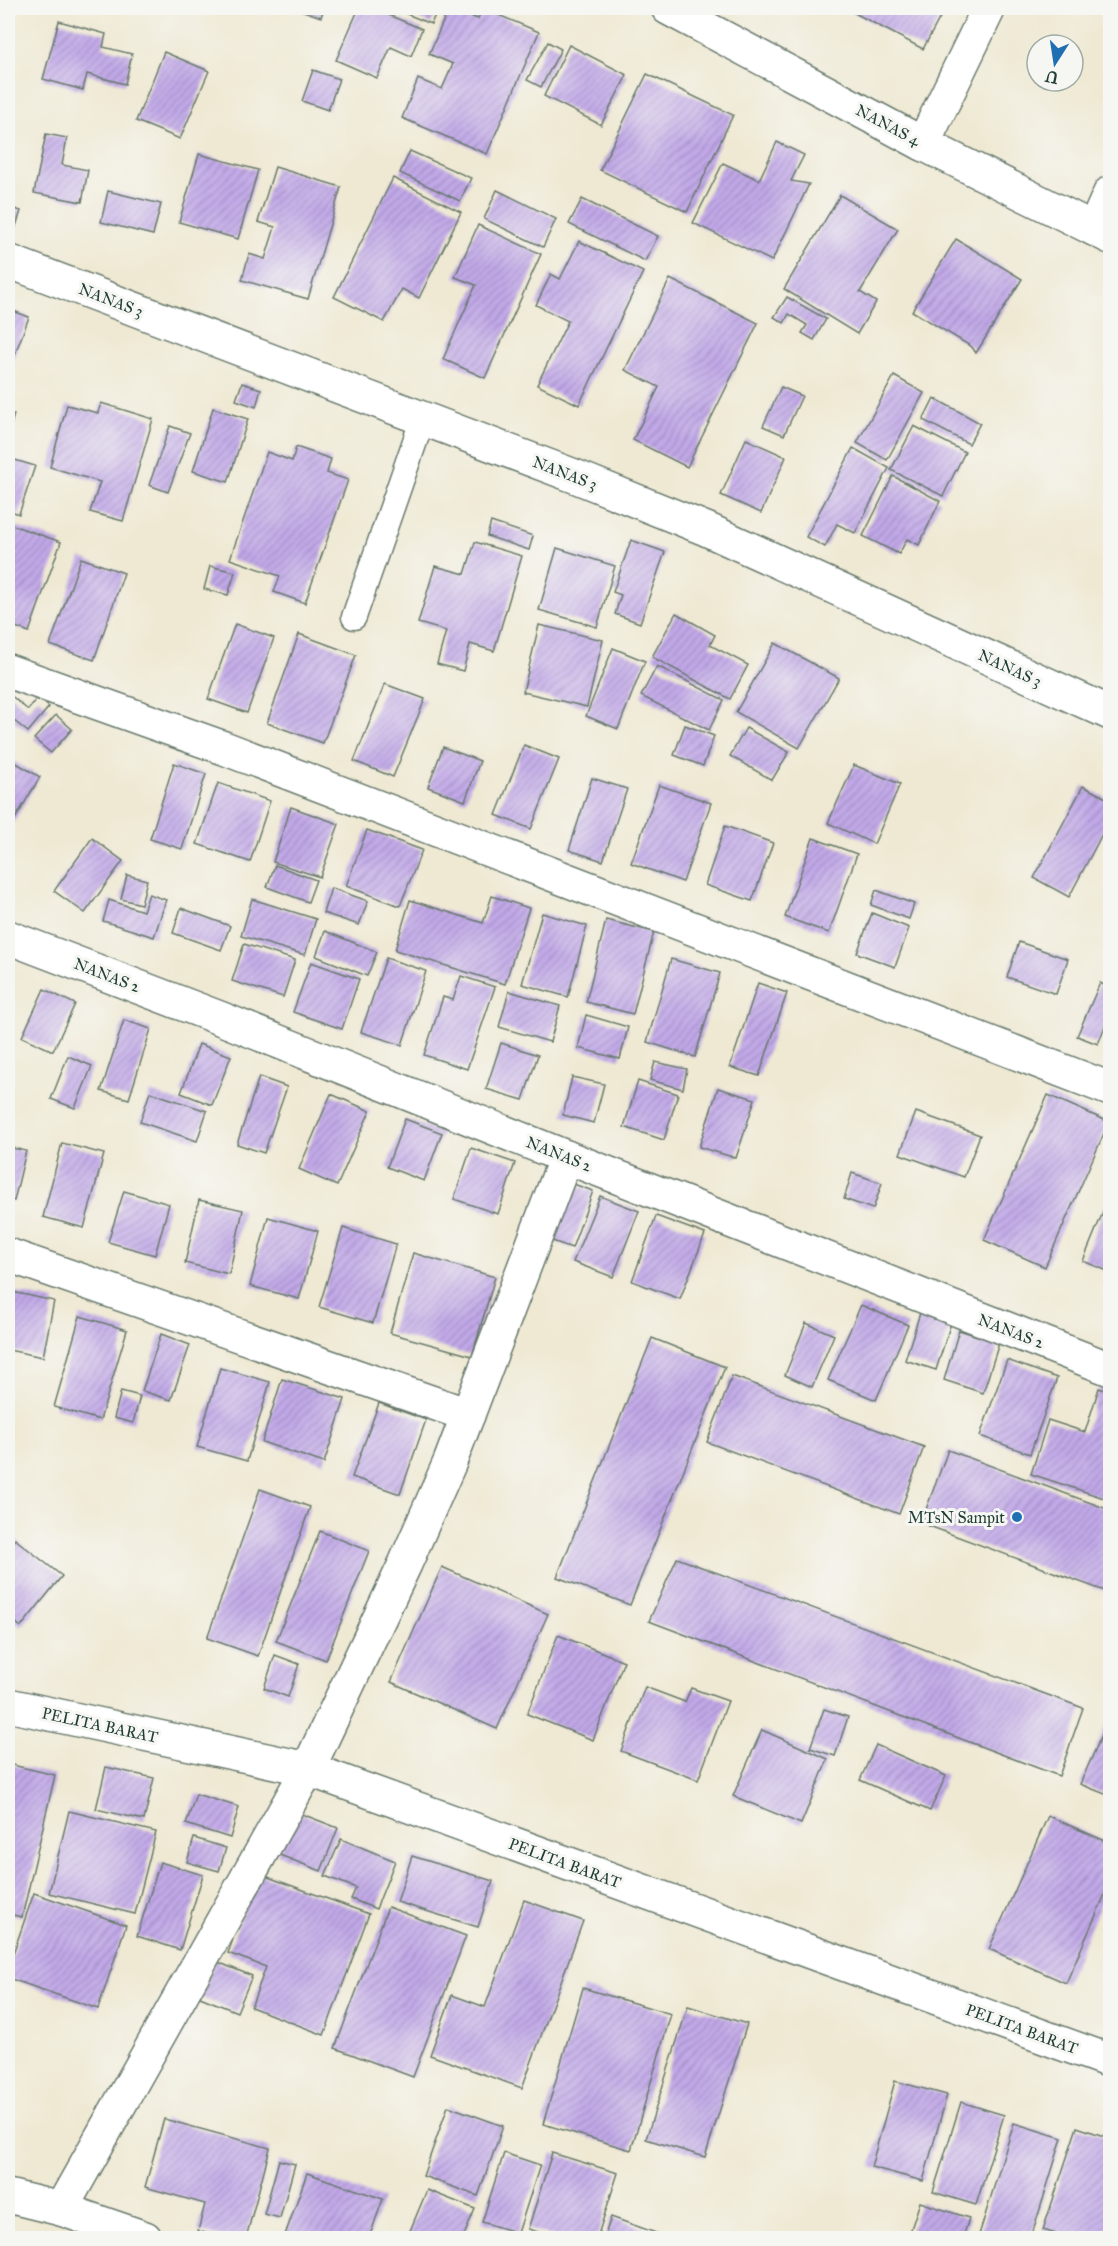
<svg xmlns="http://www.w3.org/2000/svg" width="1118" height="2246" font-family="'IM FELL Great Primer',serif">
	<defs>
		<pattern id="building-hatch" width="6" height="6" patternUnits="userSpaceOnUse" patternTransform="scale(1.5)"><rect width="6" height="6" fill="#c2a9e9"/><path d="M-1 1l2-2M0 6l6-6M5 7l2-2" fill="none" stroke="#9d8bbe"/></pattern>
	</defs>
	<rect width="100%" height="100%" fill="#f6f6f2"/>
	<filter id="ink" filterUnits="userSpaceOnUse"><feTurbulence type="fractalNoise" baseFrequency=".0167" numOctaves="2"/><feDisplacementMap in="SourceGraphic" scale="12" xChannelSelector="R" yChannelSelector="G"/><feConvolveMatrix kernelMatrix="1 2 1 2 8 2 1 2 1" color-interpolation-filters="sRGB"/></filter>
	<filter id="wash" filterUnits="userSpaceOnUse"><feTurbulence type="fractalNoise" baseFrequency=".008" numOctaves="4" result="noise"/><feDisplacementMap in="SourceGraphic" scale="24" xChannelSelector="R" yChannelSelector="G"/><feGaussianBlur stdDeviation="1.35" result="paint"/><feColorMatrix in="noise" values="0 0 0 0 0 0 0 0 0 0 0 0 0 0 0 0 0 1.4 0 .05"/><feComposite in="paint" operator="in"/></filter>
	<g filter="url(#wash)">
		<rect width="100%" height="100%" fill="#efe9d3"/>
		<g id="blocks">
			<g fill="url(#building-hatch)">
				<path d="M295 8H324L321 17Z"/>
				<path d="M359 8H372L422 29 411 56 391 47 377 78 336 60Z"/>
				<path d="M392 8H438L431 24Z"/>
				<path d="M449 8 478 19 482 8 539 32 487 154 402 118 418 79 442 89 453 64 429 54Z"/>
				<path d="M845 8H945L923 49Z"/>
				<path d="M59 21 106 34 103 47 132 54 125 84 87 74 83 90 43 79Z"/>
				<path d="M548 42 561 49 541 87 527 80Z"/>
				<path d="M569 45 627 75 601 125 544 96Z"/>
				<path d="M164 52 209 71 180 139 136 121Z"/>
				<path d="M313 70 339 79 328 110 302 101Z"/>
				<path d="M647 74 733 115 687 212 600 170Z"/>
				<path d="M46 134 67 138 62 165 88 170 82 202 34 193Z"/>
				<path d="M777 142 804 155 791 181 809 184 772 261 693 223 723 163 759 180Z"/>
				<path d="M410 151 471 178 460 201 400 173Z"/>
				<path d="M199 154 258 170 238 239 179 222Z"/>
				<path d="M275 167 341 187 308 299 242 280 249 254 265 259 275 227 258 222Z"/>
				<path d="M393 178 461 212 419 298 402 289 384 322 334 297Z"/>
				<path d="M497 190 556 219 543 247 484 219Z"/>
				<path d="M108 191 161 204 153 235 101 222Z"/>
				<path d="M840 195 898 229 860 292 876 302 857 334 784 289Z"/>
				<path d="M582 199 658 236 645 261 569 224Z"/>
				<path d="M8 207 21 211 15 229 8 227Z"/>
				<path d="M478 225 541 254 485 378 443 359 476 285 455 277Z"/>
				<path d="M956 239 1022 279 976 353 972 347 912 311Z"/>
				<path d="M579 241 643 272 579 405 537 385 568 321 536 305 551 274 560 279Z"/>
				<path d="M670 279 758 323 687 467 633 440 659 387 625 370Z"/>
				<path d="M787 297 826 319 814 340 802 333 807 325 789 314 784 323 774 317Z"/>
				<path d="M8 309 29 317 8 373Z"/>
				<path d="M894 376 924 393 887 460 857 443Z"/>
				<path d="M242 383 261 389 256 407 236 400Z"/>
				<path d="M781 387 802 396 784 435 763 426Z"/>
				<path d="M934 398 980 423 969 444 923 420Z"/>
				<path d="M101 403 153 419 123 521 90 512 100 482 50 467 67 405 98 413Z"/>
				<path d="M213 408 248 419 228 482 193 471Z"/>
				<path d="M8 413 14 414 8 437Z"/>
				<path d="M170 426 190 433 168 492 149 485Z"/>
				<path d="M914 426 965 452 943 496 891 470Z"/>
				<path d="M746 439 786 457 761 513 721 495Z"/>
				<path d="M296 447 331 459 327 473 348 480 305 603 274 592 280 576 230 559 267 452 292 461Z"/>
				<path d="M853 448 889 468 855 533 837 524 825 547 806 537Z"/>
				<path d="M8 458 35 466 19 514 8 510Z"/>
				<path d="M893 476 940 501 919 545 907 539 899 554 863 536Z"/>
				<path d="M491 522 533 536 529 550 487 536Z"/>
				<path d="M9 524 61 542 29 632 8 624Z"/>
				<path d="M631 540 665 552 640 623 615 614 621 595 613 592Z"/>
				<path d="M475 542 522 556 494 651 470 644 463 671 437 664 446 631 418 623 435 566 465 574Z"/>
				<path d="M557 548 615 566 597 627 539 610Z"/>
				<path d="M81 558 124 573 94 660 50 645Z"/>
				<path d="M210 566 235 572 228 595 204 589Z"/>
				<path d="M676 613 715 635 710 645 748 665 730 699 652 657Z"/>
				<path d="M235 624 274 638 247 713 208 699Z"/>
				<path d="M539 625 603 640 587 707 523 692Z"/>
				<path d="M299 634 356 655 323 743 267 723Z"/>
				<path d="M775 643 839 678 799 748 736 712Z"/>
				<path d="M613 648 645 661 618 729 586 716Z"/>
				<path d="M657 666 724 700 709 730 641 696Z"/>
				<path d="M385 684 425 699 393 777 354 761Z"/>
				<path d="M8 693 28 710 38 698 49 707 28 732 8 716Z"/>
				<path d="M56 715 72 729 51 753 34 739Z"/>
				<path d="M685 725 714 736 703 766 674 755Z"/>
				<path d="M746 728 789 752 772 780 730 756Z"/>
				<path d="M524 745 559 759 531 829 496 815Z"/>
				<path d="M443 747 480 761 465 801 428 787Z"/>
				<path d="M8 758 40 777 8 831Z"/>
				<path d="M174 763 206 774 182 849 150 839Z"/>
				<path d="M854 765 900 784 874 844 828 823Z"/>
				<path d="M592 778 627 789 603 861 569 850Z"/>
				<path d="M218 783 270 801 250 862 197 844Z"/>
				<path d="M659 785 711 803 683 882 631 863Z"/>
				<path d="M1083 786 1110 800V819L1069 897 1034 878Z"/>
				<path d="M291 807 339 824 320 877 273 862Z"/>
				<path d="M725 826 773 843 752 901 705 885Z"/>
				<path d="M367 830 422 850 400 906 346 886Z"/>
				<path d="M92 838 123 861 85 913 54 891Z"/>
				<path d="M813 838 857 854 829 933 785 917Z"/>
				<path d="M275 865 316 880 308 902 267 887Z"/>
				<path d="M127 875 147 880 141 904 121 899Z"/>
				<path d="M331 888 368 901 359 925 323 913Z"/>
				<path d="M876 890 914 904 909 919 871 905Z"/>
				<path d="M149 894 166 900 154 937 103 921 109 900 143 911Z"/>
				<path d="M492 896 529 908 505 984 395 950 410 900 483 923Z"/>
				<path d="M252 899 316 919 305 955 241 936Z"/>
				<path d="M181 908 230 926 221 950 173 933Z"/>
				<path d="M542 913 587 926 568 997 522 984Z"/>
				<path d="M872 913 909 928 895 967 857 953Z"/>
				<path d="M606 920 654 932 633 1014 586 1002Z"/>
				<path d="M325 931 377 952 367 976 316 956Z"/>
				<path d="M1019 942 1068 959 1056 994 1007 977Z"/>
				<path d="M244 944 295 960 283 997 232 981Z"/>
				<path d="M386 958 426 971 402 1045 361 1032Z"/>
				<path d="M671 959 720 973 695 1057 647 1042Z"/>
				<path d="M311 962 359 979 342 1029 293 1012Z"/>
				<path d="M461 976 495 987 467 1069 424 1055 443 997 453 1000Z"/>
				<path d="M758 983 787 993 759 1076 730 1067Z"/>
				<path d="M1100 983 1110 988V1029L1105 1026 1098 1044 1077 1036Z"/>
				<path d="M44 989 75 1004 53 1051 22 1037Z"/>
				<path d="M509 991 560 1006 550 1042 499 1027Z"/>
				<path d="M586 1015 628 1027 620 1059 578 1048Z"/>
				<path d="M124 1020 151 1029 129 1099 101 1091Z"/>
				<path d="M501 1043 538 1055 523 1100 486 1089Z"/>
				<path d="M199 1044 231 1056 212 1105 181 1093Z"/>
				<path d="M68 1056 92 1066 75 1108 51 1099Z"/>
				<path d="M655 1062 687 1069 683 1089 650 1080Z"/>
				<path d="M259 1077 287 1087 264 1153 237 1144Z"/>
				<path d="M572 1077 604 1084 594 1123 563 1115Z"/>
				<path d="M638 1081 678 1094 664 1140 624 1127Z"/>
				<path d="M718 1088 755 1099 736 1158 699 1147Z"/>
				<path d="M150 1092 207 1111 197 1141 140 1122Z"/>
				<path d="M331 1094 370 1111 337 1186 299 1169Z"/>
				<path d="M1048 1095 1109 1122 1045 1267 984 1240Z"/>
				<path d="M916 1112 980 1135 964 1177 900 1154Z"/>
				<path d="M405 1119 442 1133 424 1181 387 1167Z"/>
				<path d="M62 1143 104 1154 84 1228 43 1217Z"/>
				<path d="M8 1147 26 1151 14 1201 8 1200Z"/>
				<path d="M471 1148 515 1163 498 1214 454 1199Z"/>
				<path d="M852 1173 882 1183 873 1209 844 1199Z"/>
				<path d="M565 1181 593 1191 572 1248 544 1238Z"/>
				<path d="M124 1191 169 1204 155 1255 108 1242Z"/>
				<path d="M1110 1195V1272L1083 1261Z"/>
				<path d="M600 1196 639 1211 613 1277 573 1262Z"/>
				<path d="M199 1200 243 1210 229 1274 185 1263Z"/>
				<path d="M656 1216 705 1234 680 1299 632 1281Z"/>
				<path d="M268 1217 318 1231 299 1299 250 1286Z"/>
				<path d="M343 1228 396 1244 373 1323 319 1307Z"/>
				<path d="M413 1253 495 1277 472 1356 390 1333Z"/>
				<path d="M8 1291 54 1301 43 1357 8 1350Z"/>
				<path d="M861 1305 908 1325 876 1400 828 1380Z"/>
				<path d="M920 1313 951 1323 936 1370 905 1360Z"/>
				<path d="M80 1316 127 1330 100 1420 54 1407Z"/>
				<path d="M806 1323 834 1335 812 1387 785 1375Z"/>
				<path d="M959 1330 999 1343 983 1393 944 1380Z"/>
				<path d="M161 1334 190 1345 171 1400 142 1391Z"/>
				<path d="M652 1338 725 1367 630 1605 557 1577Z"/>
				<path d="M1007 1360 1057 1378 1030 1454 980 1436Z"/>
				<path d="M220 1368 270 1382 247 1461 197 1447Z"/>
				<path d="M732 1376 924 1447 899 1514 707 1442Z"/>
				<path d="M282 1379 345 1399 324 1463 262 1442Z"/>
				<path d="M1099 1388 1110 1392V1500L1031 1474 1048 1420 1085 1432Z"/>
				<path d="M121 1391 140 1396 133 1423 114 1418Z"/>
				<path d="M379 1403 426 1420 400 1494 352 1477Z"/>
				<path d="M948 1450 1110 1510V1593L921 1523Z"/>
				<path d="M260 1489 310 1507 258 1656 207 1638Z"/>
				<path d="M320 1531 369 1551 326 1660 276 1641Z"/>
				<path d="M15 1539 62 1576 21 1627 8 1616V1548Z"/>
				<path d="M677 1558 1083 1708 1059 1776 649 1621Z"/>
				<path d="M442 1567 548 1614 497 1729 391 1682Z"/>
				<path d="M558 1635 624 1661 593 1740 527 1714Z"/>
				<path d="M275 1655 299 1664 288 1697 264 1688Z"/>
				<path d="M645 1687 685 1702 691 1688 728 1701 698 1780 621 1751Z"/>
				<path d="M824 1709 848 1717 835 1756 810 1748Z"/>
				<path d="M1108 1721 1110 1722V1796L1080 1784Z"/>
				<path d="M762 1730 828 1759 801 1824 733 1796Z"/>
				<path d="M876 1745 946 1776 930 1811 860 1780Z"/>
				<path d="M8 1764 55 1775 22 1917 8 1914Z"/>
				<path d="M106 1767 154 1778 144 1820 96 1809Z"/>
				<path d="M196 1794 239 1807 230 1838 186 1824Z"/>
				<path d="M69 1811 156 1832 135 1914 49 1893Z"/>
				<path d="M294 1811 338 1828 321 1871 277 1854Z"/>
				<path d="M1048 1816 1110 1843V1883L1066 1983 989 1949Z"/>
				<path d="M194 1838 226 1848 219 1871 187 1862Z"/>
				<path d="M341 1839 395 1861 376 1909 351 1899 356 1888 325 1876Z"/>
				<path d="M412 1856 493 1881 478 1927 397 1902Z"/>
				<path d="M160 1862 203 1875 180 1950 137 1936Z"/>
				<path d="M257 1873 369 1914 324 2035 251 2007 266 1967 228 1953Z"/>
				<path d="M34 1893 126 1925 98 2009 8 1978V1968Z"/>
				<path d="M524 1900 583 1921 522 2088 430 2055 452 1995 485 2007Z"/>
				<path d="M388 1907 466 1936 413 2077 335 2048Z"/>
				<path d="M215 1961 252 1976 237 2012 200 1997Z"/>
				<path d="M583 1988 671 2014 631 2150 543 2124Z"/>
				<path d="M688 2006 747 2024 705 2157 646 2139Z"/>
				<path d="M895 2081 947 2095 923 2181 871 2167Z"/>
				<path d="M961 2102 1004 2115 976 2205 933 2192Z"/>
				<path d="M448 2106 503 2126 478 2196 423 2176Z"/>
				<path d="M164 2119 270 2148 246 2238H224L198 2231 205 2204 145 2187Z"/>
				<path d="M1014 2123 1062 2138 1031 2238H978Z"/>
				<path d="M1077 2127 1110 2138V2238H1069L1043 2230Z"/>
				<path d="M504 2153 540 2165 518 2233 482 2222Z"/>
				<path d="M552 2153 618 2173 597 2238H558L528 2229Z"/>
				<path d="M279 2160 295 2164 280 2218 264 2214Z"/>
				<path d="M307 2173 383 2199 369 2238H284Z"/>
				<path d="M427 2190 475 2209 463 2238H407Z"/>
				<path d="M920 2202 969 2218 963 2238H908Z"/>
				<path d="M611 2217 670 2238H604Z"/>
			</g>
		</g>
	</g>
	<g filter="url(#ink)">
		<use href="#blocks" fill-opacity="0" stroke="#68796c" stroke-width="1.5"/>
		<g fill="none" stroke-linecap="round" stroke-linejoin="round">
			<g stroke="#68796c" stroke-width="27">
				<path id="service" d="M354 617 423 418"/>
			</g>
			<g stroke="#68796c" stroke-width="36">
				<g id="minor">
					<path d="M668 8 923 144 1110 237"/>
					<path d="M923 144 989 8"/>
					<path d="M1094 229 1110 193"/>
					<path d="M8 261 577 477 706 529 1110 713"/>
					<path d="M8 671 224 748 1110 1089"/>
					<path d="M8 937 222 1019 566 1157 1110 1369"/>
					<path d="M8 1255 468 1415"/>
					<path d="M8 2196 61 2209 145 2238"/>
					<path d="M61 2209 308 1769 405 1564 450 1462 566 1157"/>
				</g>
			</g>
			<g stroke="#68796c" stroke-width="36">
				<path id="tertiary" d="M8 1705 308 1769 1110 2061"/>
			</g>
			<use href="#service" stroke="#fff" stroke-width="24"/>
			<use href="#minor" stroke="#fff" stroke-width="33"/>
			<use href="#tertiary" stroke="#fff" stroke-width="33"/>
		</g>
	</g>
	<circle fill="#1f6fb2" stroke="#f6f6f2" stroke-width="2" cx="1017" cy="1517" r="6"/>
	<g text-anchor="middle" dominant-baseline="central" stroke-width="6" stroke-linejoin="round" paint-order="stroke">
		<g font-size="16" fill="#1f3d34" stroke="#f6f6f2">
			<text transform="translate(888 125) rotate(28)">NANAS 4</text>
			<text transform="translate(111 300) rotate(21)">NANAS 3</text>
			<text transform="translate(565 473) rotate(21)">NANAS 3</text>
			<text transform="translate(1010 668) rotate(25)">NANAS 3</text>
			<text transform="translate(107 975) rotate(21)">NANAS 2</text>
			<text transform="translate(559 1154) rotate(22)">NANAS 2</text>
			<text transform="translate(1011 1331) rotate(21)">NANAS 2</text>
			<text transform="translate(100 1725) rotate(12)">PELITA BARAT</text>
			<text transform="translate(565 1863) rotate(20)">PELITA BARAT</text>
			<text transform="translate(1022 2029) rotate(20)">PELITA BARAT</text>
		</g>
		<g font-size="16" fill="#1f3d34" stroke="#f6f6f2" text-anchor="end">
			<text x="1005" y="1517">MTsN Sampit</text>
		</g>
	</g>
	<rect width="1118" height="2246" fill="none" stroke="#f6f6f2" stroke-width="30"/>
	<g transform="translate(1055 63) rotate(192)"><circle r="28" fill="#f6f6f2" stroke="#a0aca6" stroke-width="1.5"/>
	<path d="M0-4.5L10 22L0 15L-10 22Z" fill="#1f6fb2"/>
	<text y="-9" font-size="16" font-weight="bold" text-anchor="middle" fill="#1f3d34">U</text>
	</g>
</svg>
